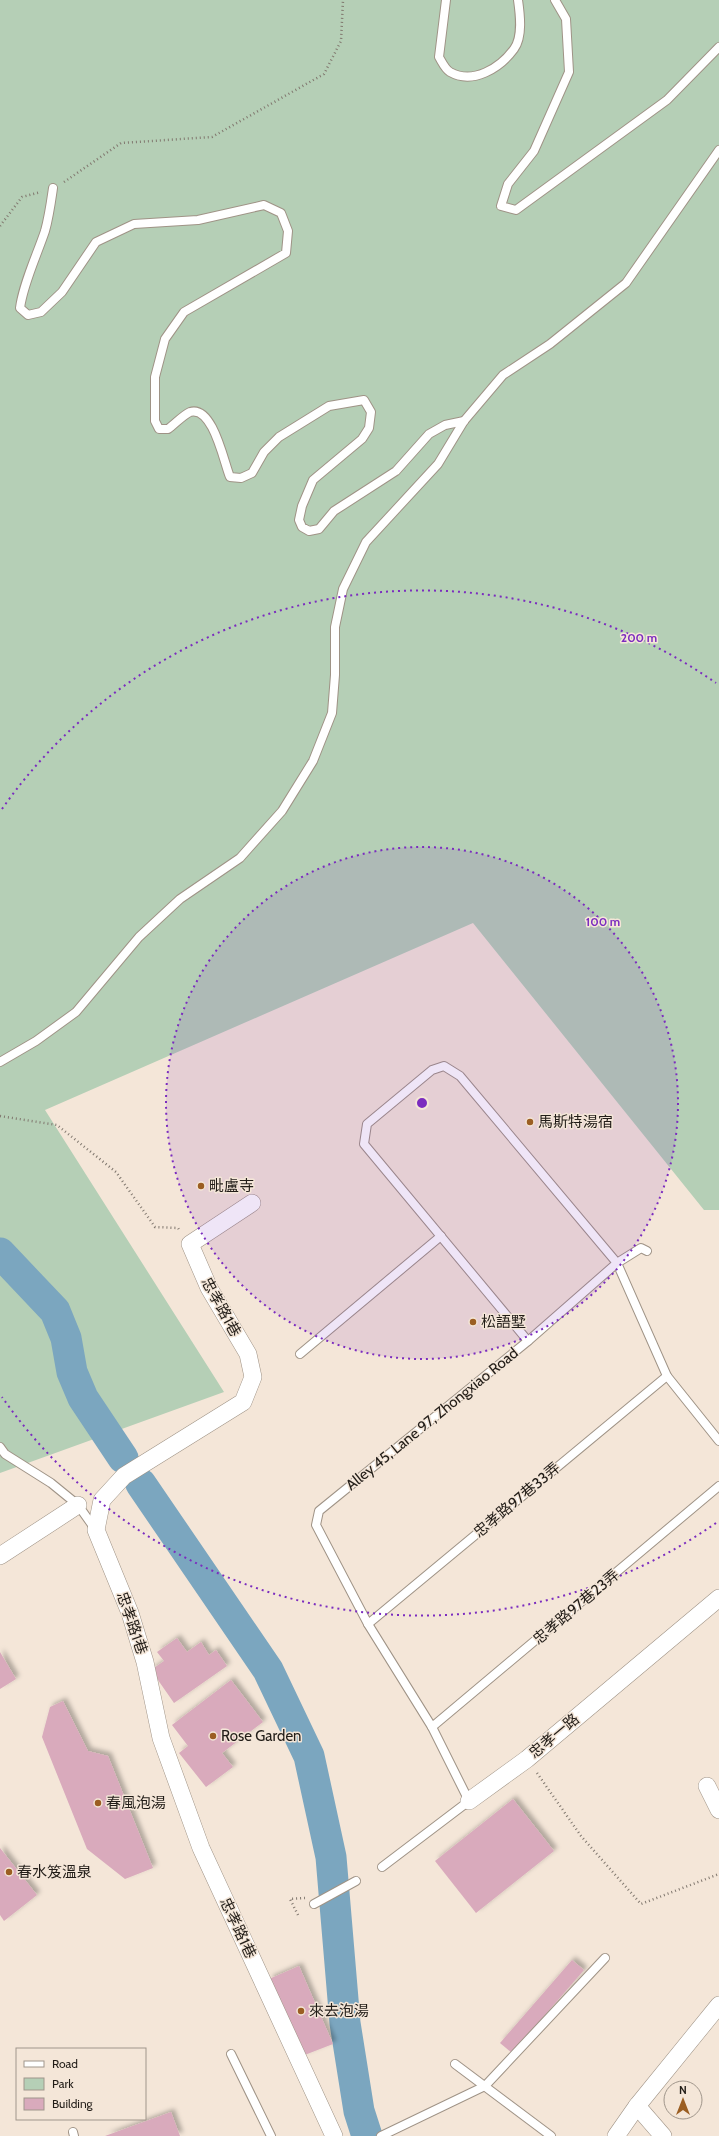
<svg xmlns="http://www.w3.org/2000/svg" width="719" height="2136" font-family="Cabin,'Noto Sans TC',sans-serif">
	<defs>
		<filter id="shadow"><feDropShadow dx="3.5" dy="-3.5" stdDeviation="2" flood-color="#0004"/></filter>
	</defs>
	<rect width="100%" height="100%" fill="#f4e6d8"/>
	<path fill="#b5cfb6" d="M0 0H719V1210H704L473 923 45 1110 224 1392 0 1473Z"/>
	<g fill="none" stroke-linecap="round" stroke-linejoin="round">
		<g stroke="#7ba6bf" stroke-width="31">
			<path d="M0 1253 55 1311 66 1338 72 1372 83 1398 123 1458"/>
			<path d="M141 1484 268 1670 309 1756 331 1857 345 2023 359 2111 367 2136"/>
		</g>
	</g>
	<g fill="#d9aabc" filter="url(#shadow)">
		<path d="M177 1638 187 1652 201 1642 209 1655 216 1650 227 1666 174 1703 151 1670 164 1661 157 1652Z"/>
		<path d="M0 1652 16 1679 0 1689Z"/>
		<path d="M231 1680 263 1722 222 1753 233 1767 206 1787 179 1753 188 1746 172 1725Z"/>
		<path d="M63 1701 88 1751 108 1756 153 1868 125 1879 87 1849 42 1737 50 1707Z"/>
		<path d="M513 1799 554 1851 476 1913 435 1861Z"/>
		<path d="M0 1848 37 1895 4 1921 0 1915Z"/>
		<path d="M572 1960 584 1970 512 2053 500 2043Z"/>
		<path d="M299 1966 333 2044 302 2056 269 1979Z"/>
		<path d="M171 2112 180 2136H105Z"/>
	</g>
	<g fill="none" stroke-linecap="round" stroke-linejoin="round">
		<g stroke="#9f9386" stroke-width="10">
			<g id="lane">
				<path d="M446 0 439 57C442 62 445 69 450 72 473 85 500 68 514 49 523 37 520 14 518 0"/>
				<path d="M555 0 566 19 569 72 534 151 508 184 501 206 516 210 667 100 719 47"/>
				<path d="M53 188C51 202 49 217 45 231 37 255 23 284 20 308L28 315 41 312 62 292 96 242 134 224 198 220 264 205 281 213 288 231 286 253 184 312 165 339 155 377V421L159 429H168C174 425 183 415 190 412 213 405 224 463 230 477L241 478 252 473 264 452 279 437 329 406 364 400 371 412 369 428 362 439 313 480 302 506 299 520 302 527 309 531 319 529 334 511 396 471 429 434 445 425 464 421"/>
				<path d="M0 1062 36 1041 76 1012 139 937 180 899 240 858 282 811 313 761 332 713 335 675V627L343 589 366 542 438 464 464 421 503 375 550 344 626 283 719 150"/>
				<path d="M528 1341 364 1144 367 1124 432 1070 444 1066 460 1076 617 1263 667 1376 719 1441"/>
				<path d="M300 1354 441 1236"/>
				<path d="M0 1447 5 1454 51 1483 78 1505 95 1529"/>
				<path d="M368 1624 667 1376"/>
				<path d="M432 1727 719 1486"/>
				<path d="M382 1867 469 1801 432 1727 368 1624 316 1525 319 1511 528 1341 617 1263 641 1248 647 1251"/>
				<path d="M314 1904 356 1881"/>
				<path d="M231 2054 271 2136"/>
				<path d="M455 2064 551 2136"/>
				<path d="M73 2132 74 2136"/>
				<path d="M381 2136 485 2086 605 1958"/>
			</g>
		</g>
		<g stroke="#9f9386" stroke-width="18">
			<g id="street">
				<path d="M252 1203 190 1244 209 1288 248 1354 253 1377 243 1402 124 1476 102 1500 96 1530 130 1613 145 1662 161 1738 201 1848 334 2136"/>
				<path d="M0 1556 78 1505"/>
				<path d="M707 1786 719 1810"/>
				<path d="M469 1801 527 1759 719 1598"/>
				<path d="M637 2106 663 2136"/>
				<path d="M616 2136 637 2106 719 2005"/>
			</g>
		</g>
		<g stroke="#81786f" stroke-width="2.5" stroke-dasharray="1 3" stroke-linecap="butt">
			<path d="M64 182 121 143 212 137 324 74 341 41 343 0"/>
			<path d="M0 226 22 197 41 192"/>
			<path d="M0 1116 57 1125 116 1172 155 1227 178 1228 180 1231"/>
			<path d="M537 1773 581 1836 641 1904 719 1874"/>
			<path d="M298 1915 290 1899 305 1898"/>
		</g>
		<use href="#lane" stroke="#fff" stroke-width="8"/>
		<use href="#street" stroke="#fff" stroke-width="17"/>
	</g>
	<circle cx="422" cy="1103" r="256" fill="#7b2cbf" fill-opacity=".12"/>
	<g fill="none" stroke="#7b2cbf" stroke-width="2" stroke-dasharray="2 4">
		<circle cx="422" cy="1103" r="256"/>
		<path d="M716 1523A513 513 0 0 1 2 1397M2 809A513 513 0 0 1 716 683"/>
	</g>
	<g fill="#9b5e22" stroke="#f4e6d8" stroke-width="1.5">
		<circle cx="530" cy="1122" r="4"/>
		<circle cx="201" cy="1186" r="4"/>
		<circle cx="473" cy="1322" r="4"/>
		<circle cx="213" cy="1736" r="4"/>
		<circle cx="98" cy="1803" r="4"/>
		<circle cx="9" cy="1872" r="4"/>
		<circle cx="301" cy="2011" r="4"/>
	</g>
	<g text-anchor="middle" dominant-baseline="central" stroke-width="3" stroke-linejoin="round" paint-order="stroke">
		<g font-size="15" fill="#221d18" stroke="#f4e6d8" text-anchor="start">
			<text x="538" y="1122">馬斯特湯宿</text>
			<text x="209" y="1186">毗盧寺</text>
			<text x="481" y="1322">松語墅</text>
			<text x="221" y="1736">Rose Garden</text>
			<text x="106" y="1803">春風泡湯</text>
			<text x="17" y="1872">春水笈溫泉</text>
			<text x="309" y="2011">來去泡湯</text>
		</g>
		<g font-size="15" fill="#221d18" stroke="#f4e6d8">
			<text transform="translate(221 1307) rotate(61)">忠孝路1巷</text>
			<text transform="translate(432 1419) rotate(-39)">Alley 45, Lane 97, Zhongxiao Road</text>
			<text transform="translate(517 1500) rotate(-40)">忠孝路97巷33弄</text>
			<text transform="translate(576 1607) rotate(-40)">忠孝路97巷23弄</text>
			<text transform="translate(132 1623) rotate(71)">忠孝路1巷</text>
			<text transform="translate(554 1736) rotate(-40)">忠孝一路</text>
			<text transform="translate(238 1928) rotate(65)">忠孝路1巷</text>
		</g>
	</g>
	<circle cx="422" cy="1103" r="6" fill="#7b2cbf" stroke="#f4e6d8" stroke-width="2"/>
	<g font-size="12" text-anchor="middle" font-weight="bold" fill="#7b2cbf" stroke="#f4e6d8" stroke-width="3" stroke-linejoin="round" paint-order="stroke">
		<text x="639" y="642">200 m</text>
		<text x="603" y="926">100 m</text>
	</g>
	<rect x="16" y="2048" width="130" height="72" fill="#f4e6d8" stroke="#a0968b"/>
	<rect x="24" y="2061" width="20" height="6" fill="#ffffff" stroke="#a0968b"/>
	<text x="52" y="2068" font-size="12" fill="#221d18">Road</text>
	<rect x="24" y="2078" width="20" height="12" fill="#b5cfb6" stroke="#a0968b"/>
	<text x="52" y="2088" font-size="12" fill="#221d18">Park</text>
	<rect x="24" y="2098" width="20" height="12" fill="#d9aabc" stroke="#a0968b"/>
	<text x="52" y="2108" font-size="12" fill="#221d18">Building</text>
	<g transform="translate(683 2100)"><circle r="19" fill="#f4e6d8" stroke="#a0968b"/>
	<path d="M0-3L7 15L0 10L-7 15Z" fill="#9b5e22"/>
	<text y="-6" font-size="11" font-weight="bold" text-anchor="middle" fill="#221d18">N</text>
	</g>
</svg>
